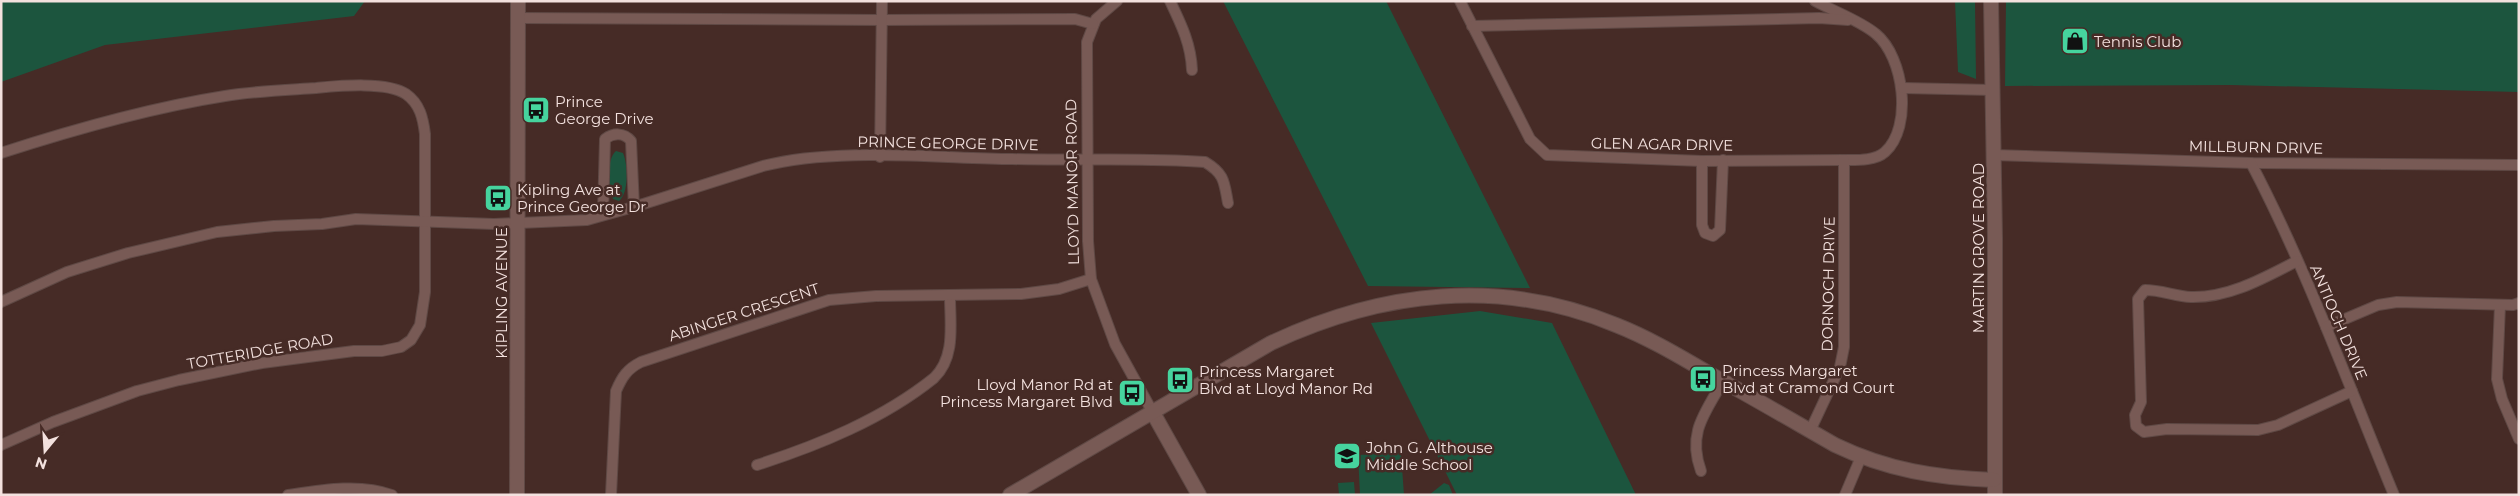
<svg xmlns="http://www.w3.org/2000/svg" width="2520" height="496" font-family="Montserrat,sans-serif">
	<rect width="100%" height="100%" fill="#462b26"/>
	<g fill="#1c553e">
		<path d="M1 1H365L354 16 105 45 1 82Z"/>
		<path d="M1223 1H1386L1530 288 1368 286Z"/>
		<path d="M1955 1H1975L1976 79 1958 72Z"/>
		<path d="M2006 1H2519V92L2231 85 2005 86Z"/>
		<path d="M616 151 623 153C628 164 629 193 619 201L613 199C608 189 606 159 616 151Z"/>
		<path d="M1480 311 1552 323 1636 495H1457L1371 323Z"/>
		<path d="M1401 453 1404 495H1360L1358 455Z"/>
		<path d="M1354 482 1355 495H1339L1338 483Z"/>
		<path d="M1444 483 1449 485 1453 495H1429Z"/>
	</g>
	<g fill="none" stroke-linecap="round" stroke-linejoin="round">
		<g stroke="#5f4945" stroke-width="12">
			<g id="street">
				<path d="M1117 1 1096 19 1087 42 1088 241 1091 279 1115 344 1152 411"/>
				<path d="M1170 1C1181 24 1191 44 1192 70"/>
				<path d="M1460 1 1530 139 1547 155 1702 161 1844 160C1857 160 1875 161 1885 152 1913 127 1904 57 1876 34 1861 21 1833 11 1815 1"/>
				<path d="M518 18 882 20 1075 19 1093 24"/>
				<path d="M1472 26 1819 18 1848 20"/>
				<path d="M1903 88 1992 90"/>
				<path d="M1 153C75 129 149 108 225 96 255 91 286 90 316 88 338 86 387 81 406 94 420 104 423 118 425 134V292L420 325 411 340 401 347 382 351H354L262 363 179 380 137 391 53 422 1 445"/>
				<path d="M1993 155 2251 163 2519 165"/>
				<path d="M880 157 882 1"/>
				<path d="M1702 161V225L1705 233 1713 236 1720 230 1723 160"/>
				<path d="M2251 163C2307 270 2348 384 2394 495"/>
				<path d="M603 215 605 139C613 133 624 132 631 141L634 207"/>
				<path d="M2297 261C2264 278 2229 298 2191 297 2175 296 2161 290 2145 290L2138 299 2141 402 2135 415 2136 426 2144 432 2167 429 2258 430 2278 425 2352 391"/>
				<path d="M1 302 67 272 128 253 217 232 274 226 322 224 356 219 494 224 587 220 637 206 763 166C835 147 936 158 1012 159 1076 161 1142 157 1205 162 1225 174 1224 182 1228 203"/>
				<path d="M2500 305 2497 379 2502 399 2519 439"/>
				<path d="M2326 327 2378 305 2397 302 2513 305 2519 303"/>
				<path d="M1810 431 1840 367 1844 347V160"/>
				<path d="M757 465C819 445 883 419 934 378 956 357 950 324 950 296"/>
				<path d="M1701 471C1687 433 1705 413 1723 381"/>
				<path d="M288 495C321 490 360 483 392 495"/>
				<path d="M611 495 616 391C622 377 627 369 641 362L829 300 876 296 1021 294 1059 289 1091 279"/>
				<path d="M1845 495 1861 457"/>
			</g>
		</g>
		<g stroke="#5f4945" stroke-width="16">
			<g id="secondary">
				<path d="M1991 1 1995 238V495"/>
				<path d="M1152 411 1199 495"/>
				<path d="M517 495 518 1"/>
				<path d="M1010 495 1271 343C1382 291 1500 277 1616 325 1649 338 1679 356 1710 374 1752 397 1793 421 1835 445 1887 470 1937 478 1994 480"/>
			</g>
		</g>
		<use href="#street" stroke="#785a55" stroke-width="10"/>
		<use href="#secondary" stroke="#785a55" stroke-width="14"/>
	</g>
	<defs>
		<g id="shop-square" transform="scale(1.4375)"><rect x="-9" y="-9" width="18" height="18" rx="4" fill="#46d49e" stroke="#462b26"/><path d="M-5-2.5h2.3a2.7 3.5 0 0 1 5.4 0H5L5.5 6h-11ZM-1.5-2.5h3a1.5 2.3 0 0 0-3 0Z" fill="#111"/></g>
		<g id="bus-square" transform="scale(1.4375)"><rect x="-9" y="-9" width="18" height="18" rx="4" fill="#46d49e" stroke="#462b26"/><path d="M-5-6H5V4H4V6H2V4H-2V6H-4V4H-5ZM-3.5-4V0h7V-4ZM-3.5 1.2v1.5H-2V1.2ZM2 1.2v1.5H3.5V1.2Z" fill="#111"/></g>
		<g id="school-square" transform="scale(1.4375)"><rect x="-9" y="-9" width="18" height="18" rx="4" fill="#46d49e" stroke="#462b26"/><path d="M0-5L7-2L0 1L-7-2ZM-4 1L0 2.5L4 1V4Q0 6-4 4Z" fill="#111"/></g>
	</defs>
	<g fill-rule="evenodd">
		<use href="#shop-square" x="2075" y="41"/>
		<use href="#bus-square" x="536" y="110"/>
		<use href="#bus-square" x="498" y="198"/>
		<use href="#bus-square" x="1703" y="379"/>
		<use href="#bus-square" x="1180" y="380"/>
		<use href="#bus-square" x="1132" y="393"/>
		<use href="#school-square" x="1347" y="456"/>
	</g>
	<g text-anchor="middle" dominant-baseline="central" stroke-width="5" stroke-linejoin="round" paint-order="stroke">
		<g font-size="15" fill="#f3e1de" stroke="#462b26" text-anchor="start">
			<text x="2094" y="41">Tennis Club</text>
			<text x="555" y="101">Prince<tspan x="555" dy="17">George Drive</tspan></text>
			<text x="517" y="189">Kipling Ave at<tspan x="517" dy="17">Prince George Dr</tspan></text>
			<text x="1722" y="370">Princess Margaret<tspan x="1722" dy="17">Blvd at Cramond Court</tspan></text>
			<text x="1199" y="371">Princess Margaret<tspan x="1199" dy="17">Blvd at Lloyd Manor Rd</tspan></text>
			<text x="1113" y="384" text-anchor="end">Lloyd Manor Rd at<tspan x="1113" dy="17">Princess Margaret Blvd</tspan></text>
			<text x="1366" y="447">John G. Althouse<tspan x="1366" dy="17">Middle School</tspan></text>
		</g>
		<g font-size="15" fill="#f3e1de" stroke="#462b26">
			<text transform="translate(948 143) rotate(1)">PRINCE GEORGE DRIVE</text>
			<text transform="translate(1662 144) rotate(1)">GLEN AGAR DRIVE</text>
			<text transform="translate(2256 147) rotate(1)">MILLBURN DRIVE</text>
			<text transform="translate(1072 182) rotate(-91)">LLOYD MANOR ROAD</text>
			<text transform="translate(1978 248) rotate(-90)">MARTIN GROVE ROAD</text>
			<text transform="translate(1828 284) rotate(-89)">DORNOCH DRIVE</text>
			<text transform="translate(501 293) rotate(-90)">KIPLING AVENUE</text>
			<text transform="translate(744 312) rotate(-18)">ABINGER CRESCENT</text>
			<text transform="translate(2339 322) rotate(67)">ANTIOCH DRIVE</text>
			<text transform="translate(260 351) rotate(-10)">TOTTERIDGE ROAD</text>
		</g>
	</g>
	<rect width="2520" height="496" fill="none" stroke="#f3e1de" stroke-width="5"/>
	<g transform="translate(45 451) rotate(198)" stroke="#462b26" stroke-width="4" paint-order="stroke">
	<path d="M0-4L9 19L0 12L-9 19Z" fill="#f3e1de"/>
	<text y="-8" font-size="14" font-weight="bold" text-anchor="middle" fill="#f3e1de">N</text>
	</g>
</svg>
